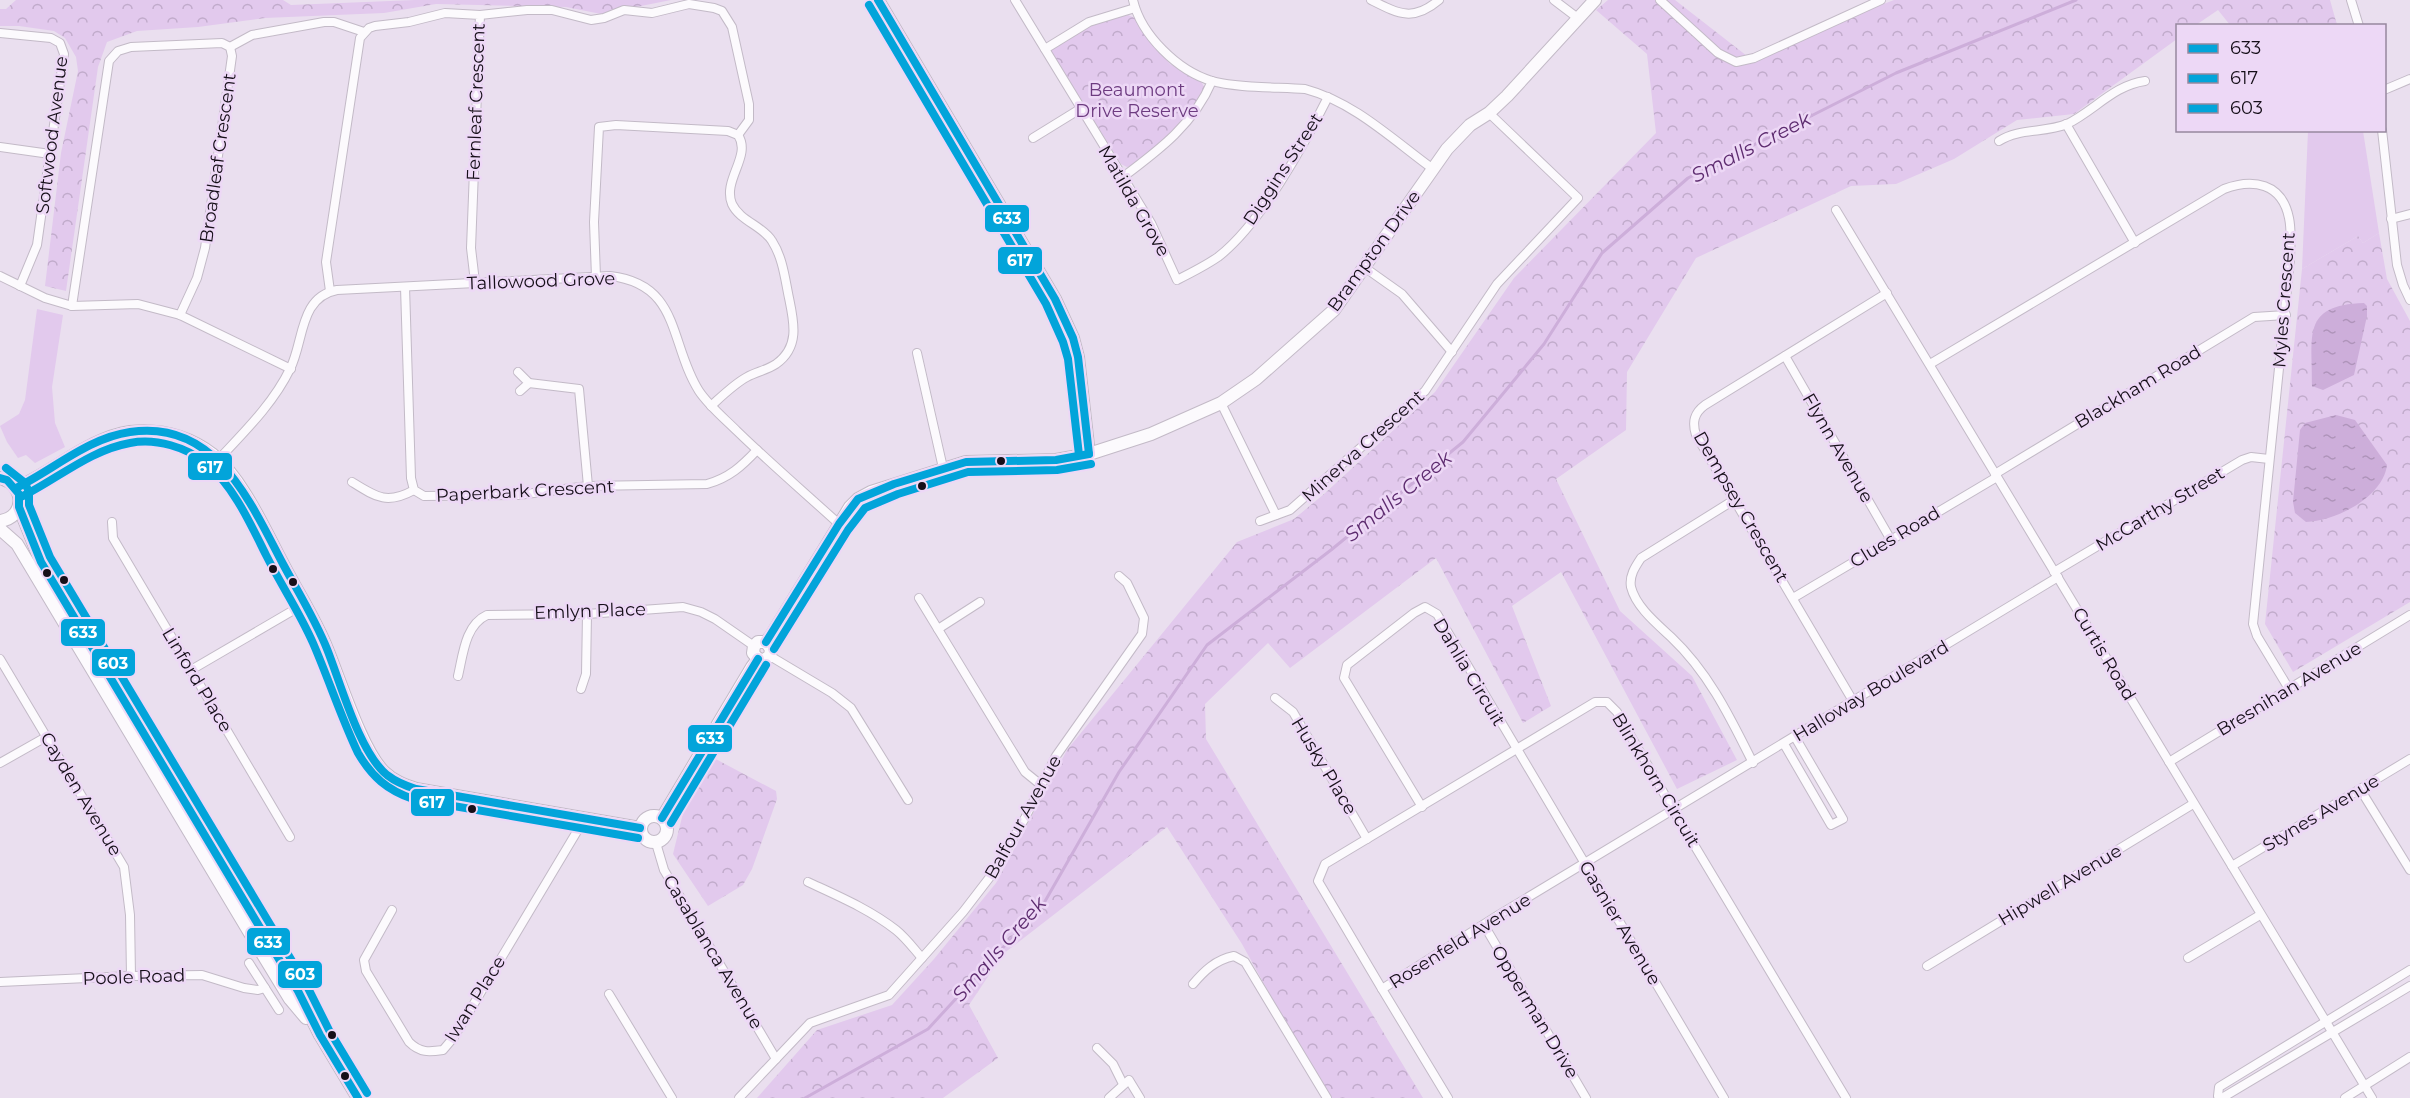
<svg xmlns="http://www.w3.org/2000/svg" width="2410" height="1098" font-family="Montserrat,sans-serif">
	<defs>
		<pattern id="forest-crowns" width="20" height="18" patternUnits="userSpaceOnUse" patternTransform="scale(1.5)"><rect width="20" height="18" fill="#e2c9ed"/><path d="M2 6a3 3 0 1 1 6 0M12 15a3 3 0 1 1 6 0" fill="none" stroke="#c1abcb"/></pattern>
		<pattern id="water-ripples" width="26" height="14" patternUnits="userSpaceOnUse" patternTransform="scale(1.5)"><rect width="26" height="14" fill="#cdaeda"/><path d="M2 4q2-2 4 0t4 0M15 11q2-2 4 0t4 0" fill="none" stroke="#af94ba"/></pattern>
	</defs>
	<rect width="100%" height="100%" fill="#eadfef"/>
	<g fill="#e2c9ed">
		<path d="M2308 131H2363L2379 233 2363 243 2358 236 2302 269Z"/>
		<path d="M37 309 63 315 52 387 55 423 65 447 35 463 26 455 18 458 7 442 0 426 19 414 25 400Z"/>
	</g>
	<g fill="url(#forest-crowns)">
		<path d="M16 0H283L291 5 415 0H671L601 14 566 7 436 4 384 13 265 18 198 27 137 31 107 42 98 67 66 291 45 286 61 153 78 71 76 57 65 38 54 31 19 26H0V9H6Z"/>
		<path d="M1608 0H1675L1747 56 1894 0H2330L2337 25H2230L2218 10 2196 25 2178 26 2177 39 2074 114 2017 120 1954 159 1896 184 1851 186 1696 258 1627 372 1626 430 1556 479 1620 611 1692 676 1737 760 1677 789 1561 572 1512 606 1551 706 1523 723 1436 558 1290 668 1268 643 1205 704 1206 739 1423 1098H1327L1242 944 1167 827 1003 954 969 1005 998 1058 943 1098H757L817 1030 892 1005 934 959 996 883 1067 750 1237 542 1294 519 1324 494 1435 392 1514 278 1656 133 1647 54 1596 10Z"/>
		<path d="M1128 15 1137 19 1142 31 1170 64 1200 80 1205 88C1187 120 1163 142 1134 165L1127 167 1121 164 1051 52 1052 47 1093 24Z"/>
		<path d="M2379 233 2387 279 2410 321V602L2293 672 2265 624 2302 269 2358 236 2363 243Z"/>
		<path d="M710 756 776 791 777 799 752 869 743 885 708 906 673 854 684 809Z"/>
	</g>
	<g fill="url(#water-ripples)">
		<path d="M2364 303 2367 306V316L2354 375 2323 390 2312 386C2313 337 2300 305 2364 303Z"/>
		<path d="M2336 415 2355 420 2387 465C2383 497 2336 521 2306 522L2295 513 2293 502 2300 430 2305 423Z"/>
	</g>
	<g fill="none" stroke-linecap="round" stroke-linejoin="round">
		<path stroke="#cdaeda" stroke-width="3" d="M805 1098 928 1029 1044 903 1119 772 1207 645 1331 550 1463 442 1544 344 1602 253 1688 178 1896 73 2076 0"/>
		<g stroke="#c3bac7" stroke-width="10">
			<g id="street">
				<path d="M1015 0 1151 223 1177 280C1191 273 1205 266 1218 257 1260 225 1304 145 1328 97"/>
				<path d="M1133 0C1141 35 1178 71 1212 81 1235 88 1280 87 1305 89 1354 102 1393 140 1433 169"/>
				<path d="M1371 0C1399 14 1413 22 1439 0"/>
				<path d="M1554 0 1579 19"/>
				<path d="M1660 0 1718 53 1736 62 1754 58 1881 0"/>
				<path d="M2351 0 2359 26"/>
				<path d="M480 15 527 10H552L591 20 604 18 624 10 652 13 689 4 714 8 722 11 732 27 749 104V120L738 135"/>
				<path d="M0 33 51 38 60 43 64 54 37 245 20 286"/>
				<path d="M230 47 252 35 324 22H334L364 32"/>
				<path d="M1045 49 1089 22 1135 8"/>
				<path d="M2384 90 2410 79"/>
				<path d="M2066 124 2135 243"/>
				<path d="M2382 130 2397 265 2403 285 2410 300"/>
				<path d="M1033 138 1080 109"/>
				<path d="M1999 141C2019 128 2045 133 2067 124 2094 111 2114 85 2145 81"/>
				<path d="M0 147 50 154"/>
				<path d="M1123 177C1159 150 1194 124 1212 81"/>
				<path d="M1836 210 2372 1098"/>
				<path d="M2391 219 2410 214"/>
				<path d="M1364 267 1402 294 1452 352"/>
				<path d="M0 276 45 298 72 306 138 304 180 315 291 369"/>
				<path d="M596 277 594 222 599 127 616 125 728 131 738 135C752 156 722 180 732 204 740 221 763 226 772 241 783 258 785 279 789 298 794 322 800 347 776 364 767 370 756 372 747 377 734 384 722 396 711 406"/>
				<path d="M405 287 411 478 414 490 424 496 518 495 588 486 707 484C729 478 742 466 757 450"/>
				<path d="M330 291 326 262 360 38 369 28 375 26 409 22 445 13 480 15 471 248 475 282"/>
				<path d="M72 306 109 61 118 51 131 47 222 43 230 47 232 56 205 248 197 278 180 315"/>
				<path d="M917 353 943 468"/>
				<path d="M1785 356 1891 540"/>
				<path d="M1930 364 2224 189C2253 178 2282 183 2289 218 2292 232 2290 247 2290 260L2253 624 2257 636 2289 689"/>
				<path d="M518 372 529 383 520 391"/>
				<path d="M529 383 579 389 588 486"/>
				<path d="M1221 403 1276 515"/>
				<path d="M218 460C244 432 273 404 290 369 304 342 299 297 337 290L610 276C681 284 669 344 699 391 709 406 724 418 737 431 770 463 805 493 839 524"/>
				<path d="M1995 474 2254 317 2286 315"/>
				<path d="M352 482C376 497 387 505 414 490"/>
				<path d="M1734 500 1641 558C1635 567 1629 576 1631 587 1636 607 1657 624 1671 637 1709 673 1730 717 1753 763"/>
				<path d="M1260 521 1290 510 1425 391 1497 284 1578 198 1489 113"/>
				<path d="M112 522 113 538 290 837"/>
				<path d="M2054 572 2242 460 2251 457 2269 459"/>
				<path d="M919 598 1025 772 1041 785"/>
				<path d="M1793 598 1997 477"/>
				<path d="M938 629 980 602"/>
				<path d="M770 656 832 693 851 708 908 800"/>
				<path d="M0 659 124 867 130 915 131 976"/>
				<path d="M191 670 304 604"/>
				<path d="M458 676C463 655 465 625 487 615L587 614 683 607 701 612 715 619 754 646"/>
				<path d="M581 689 586 674 587 614"/>
				<path d="M1275 698 1293 712 1367 839"/>
				<path d="M1853 701 1696 435C1692 422 1694 413 1705 405L1887 293"/>
				<path d="M1784 744 1831 825 1843 819 1795 737"/>
				<path d="M2169 762 2410 615"/>
				<path d="M0 763 46 737"/>
				<path d="M2360 789 2410 870"/>
				<path d="M1422 807 1344 678 1347 665 1414 613 1425 607 1437 614 1724 1098"/>
				<path d="M656 843 664 870 776 1059"/>
				<path d="M2232 866 2410 759"/>
				<path d="M808 882C838 896 869 909 896 930 906 938 914 949 922 958"/>
				<path d="M392 910 364 960 366 971 409 1042C420 1053 429 1052 443 1050L454 1037 585 818"/>
				<path d="M1484 925 1586 1098"/>
				<path d="M2188 958 2260 915"/>
				<path d="M249 963 279 1010"/>
				<path d="M1927 966 2193 804"/>
				<path d="M0 982 131 976 202 975 244 988 258 990 265 988"/>
				<path d="M1193 984C1204 971 1215 960 1234 956L1245 962 1327 1098"/>
				<path d="M1382 989 1318 881 1325 864 1595 702H1607L1617 712 1678 818 1846 1098"/>
				<path d="M609 994 672 1098"/>
				<path d="M1097 1048 1113 1064 1123 1084"/>
				<path d="M739 1098 810 1023 889 995 963 912 993 873 1025 818 1056 756 1142 634 1144 618 1127 583 1119 576"/>
				<path d="M1109 1098 1129 1080 1140 1098"/>
				<path d="M1448 1098 1382 989 1497 916 2058 577"/>
				<path d="M2221 1098 2218 1096 2219 1087 2410 970"/>
				<path d="M2222 1098 2410 986"/>
				<path d="M2345 1098 2410 1057"/>
			</g>
		</g>
		<g stroke="#c3bac7" stroke-width="14">
			<g id="secondary">
				<path d="M878 0 1055 299 1073 338 1078 357 1089 454"/>
				<path d="M0 478C25 484 27 517 0 521"/>
				<path d="M16 488C54 472 89 438 130 432 159 429 188 436 212 454 243 479 266 533 285 568 299 595 316 621 327 649 340 680 362 751 384 772 393 781 404 785 416 789L640 828"/>
				<path d="M19 507 41 562 298 991 320 1035 358 1098"/>
				<path d="M0 529 17 544 257 945 290 999 306 1018"/>
				<path d="M766 642 771 636 850 507 858 499 871 492 966 462 1056 460 1089 454 1151 434 1221 403 1256 379 1334 310 1447 149 1470 125 1489 113 1507 96 1595 0"/>
				<path d="M758 659 764 660 770 656 771 649 766 642"/>
				<path d="M758 659 753 653 754 646 758 642H766"/>
				<circle cx="654" cy="829" r="13"/>
				<path d="M662 818 752 667 758 659"/>
			</g>
		</g>
		<use href="#street" stroke="#fcfafd" stroke-width="8"/>
		<use href="#secondary" stroke="#fcfafd" stroke-width="12"/>
		<g stroke="#edd8f6" stroke-width="12">
			<g id="bus-1">
				<path d="M878 0 1055 299 1073 338 1078 357 1089 454"/>
				<path d="M0 478 7 480 19 494V507L41 562 298 991 320 1035 358 1098"/>
				<path d="M16 488C53 470 88 438 130 432 216 419 250 502 283 564 298 592 315 619 327 649 341 684 359 752 387 775 396 782 406 786 416 789L640 828"/>
				<path d="M766 642 839 524 858 499 894 484 966 462 1056 460 1089 454"/>
				<path d="M662 818 758 659"/>
			</g>
		</g>
		<g stroke="#edd8f6" stroke-width="12">
			<g id="bus-2">
				<path d="M869 5 1046 304 1063 342 1068 359 1079 455"/>
				<path d="M21 497C56 480 90 450 130 443 156 438 187 447 207 464 234 487 250 523 266 555 281 585 300 613 313 643 329 680 341 717 358 753 372 777 387 790 413 799L638 838"/>
				<path d="M774 649 848 530 865 508 898 494 968 472 1057 470 1091 464"/>
				<path d="M671 823 766 665"/>
			</g>
		</g>
		<g stroke="#edd8f6" stroke-width="12">
			<path id="bus-3" d="M6 468 25 483 29 492V505L50 557 307 986 329 1030 367 1093"/>
		</g>
		<use href="#bus-1" stroke="#02a4da" stroke-width="8"/>
		<use href="#bus-2" stroke="#02a4da" stroke-width="8"/>
		<use href="#bus-3" stroke="#02a4da" stroke-width="8"/>
	</g>
	<g fill="#160f19" stroke="#edd8f6" stroke-width="2">
		<circle cx="1001" cy="461" r="5"/>
		<circle cx="922" cy="486" r="5"/>
		<circle cx="273" cy="569" r="5"/>
		<circle cx="47" cy="573" r="5"/>
		<circle cx="64" cy="580" r="5"/>
		<circle cx="293" cy="582" r="5"/>
		<circle cx="472" cy="809" r="5"/>
		<circle cx="332" cy="1035" r="5"/>
		<circle cx="345" cy="1076" r="5"/>
	</g>
	<g text-anchor="middle" dominant-baseline="central" stroke-width="5" stroke-linejoin="round" paint-order="stroke">
		<g font-size="18" fill="#6d3b80" stroke="#edd8f6">
			<text x="1137" y="90">Beaumont<tspan x="1137" dy="21">Drive Reserve</tspan></text>
		</g>
		<g font-size="18" fill="#160f19" stroke="#edd8f6">
			<text transform="translate(476 102) rotate(-88)">Fernleaf Crescent</text>
			<text transform="translate(52 135) rotate(-83)">Softwood Avenue</text>
			<text transform="translate(218 158) rotate(-82)">Broadleaf Crescent</text>
			<text transform="translate(1283 169) rotate(-57)">Diggins Street</text>
			<text transform="translate(1134 201) rotate(60)">Matilda Grove</text>
			<text transform="translate(1374 251) rotate(-54)">Brampton Drive</text>
			<text transform="translate(541 281) rotate(-2)">Tallowood Grove</text>
			<text transform="translate(2284 300) rotate(-86)">Myles Crescent</text>
			<text transform="translate(2138 387) rotate(-31)">Blackham Road</text>
			<text transform="translate(1363 446) rotate(-42)">Minerva Crescent</text>
			<text transform="translate(1838 448) rotate(60)">Flynn Avenue</text>
			<text transform="translate(525 491) rotate(-3)">Paperbark Crescent</text>
			<text transform="translate(1741 507) rotate(60)">Dempsey Crescent</text>
			<text transform="translate(2160 509) rotate(-31)">McCarthy Street</text>
			<text transform="translate(1895 537) rotate(-31)">Clues Road</text>
			<text transform="translate(590 611) rotate(-2)">Emlyn Place</text>
			<text transform="translate(2104 654) rotate(59)">Curtis Road</text>
			<text transform="translate(1469 672) rotate(59)">Dahlia Circuit</text>
			<text transform="translate(197 680) rotate(59)">Linford Place</text>
			<text transform="translate(2289 689) rotate(-31)">Bresnihan Avenue</text>
			<text transform="translate(1871 691) rotate(-31)">Halloway Boulevard</text>
			<text transform="translate(1324 766) rotate(59)">Husky Place</text>
			<text transform="translate(1656 780) rotate(59)">Blinkhorn Circuit</text>
			<text transform="translate(81 794) rotate(59)">Cayden Avenue</text>
			<text transform="translate(2321 813) rotate(-31)">Stynes Avenue</text>
			<text transform="translate(1023 817) rotate(-61)">Balfour Avenue</text>
			<text transform="translate(2060 885) rotate(-31)">Hipwell Avenue</text>
			<text transform="translate(1620 923) rotate(59)">Gasnier Avenue</text>
			<text transform="translate(1460 941) rotate(-32)">Rosenfeld Avenue</text>
			<text transform="translate(713 952) rotate(59)">Casablanca Avenue</text>
			<text transform="translate(134 977) rotate(-2)">Poole Road</text>
			<text transform="translate(475 999) rotate(-58)">Iwan Place</text>
			<text transform="translate(1535 1012) rotate(59)">Opperman Drive</text>
		</g>
		<g font-size="20" font-style="italic" fill="#5d2b6f" stroke="#edd8f6">
			<text transform="translate(1751 147) rotate(-27)">Smalls Creek</text>
			<text transform="translate(1398 496) rotate(-39)">Smalls Creek</text>
			<text transform="translate(999 949) rotate(-49)">Smalls Creek</text>
		</g>
	</g>
	<g stroke="#edd8f6" stroke-width="2">
		<rect x="984" y="204" width="46" height="29" rx="6" fill="#02a4da"/>
		<rect x="997" y="246" width="46" height="29" rx="6" fill="#02a4da"/>
		<rect x="187" y="452" width="46" height="29" rx="6" fill="#02a4da"/>
		<rect x="60" y="618" width="46" height="29" rx="6" fill="#02a4da"/>
		<rect x="91" y="648" width="45" height="29" rx="6" fill="#02a4da"/>
		<rect x="687" y="724" width="46" height="29" rx="6" fill="#02a4da"/>
		<rect x="410" y="788" width="45" height="29" rx="6" fill="#02a4da"/>
		<rect x="246" y="927" width="45" height="29" rx="6" fill="#02a4da"/>
		<rect x="277" y="960" width="46" height="29" rx="6" fill="#02a4da"/>
	</g>
	<g font-size="16" text-anchor="middle" font-weight="bold" fill="#fff">
		<text x="1007" y="224">633</text>
		<text x="1020" y="266">617</text>
		<text x="210" y="473">617</text>
		<text x="83" y="638">633</text>
		<text x="113" y="669">603</text>
		<text x="710" y="744">633</text>
		<text x="432" y="808">617</text>
		<text x="268" y="948">633</text>
		<text x="300" y="980">603</text>
	</g>
	<rect x="2176" y="24" width="210" height="108" fill="#edd8f6" stroke="#97889e" stroke-width="1.5"/>
	<rect x="2188" y="44" width="30" height="9" fill="#02a4da" stroke="#97889e" stroke-width="1.5"/>
	<text x="2230" y="54" font-size="18" fill="#160f19">633</text>
	<rect x="2188" y="74" width="30" height="9" fill="#02a4da" stroke="#97889e" stroke-width="1.5"/>
	<text x="2230" y="84" font-size="18" fill="#160f19">617</text>
	<rect x="2188" y="104" width="30" height="9" fill="#02a4da" stroke="#97889e" stroke-width="1.5"/>
	<text x="2230" y="114" font-size="18" fill="#160f19">603</text>
</svg>
